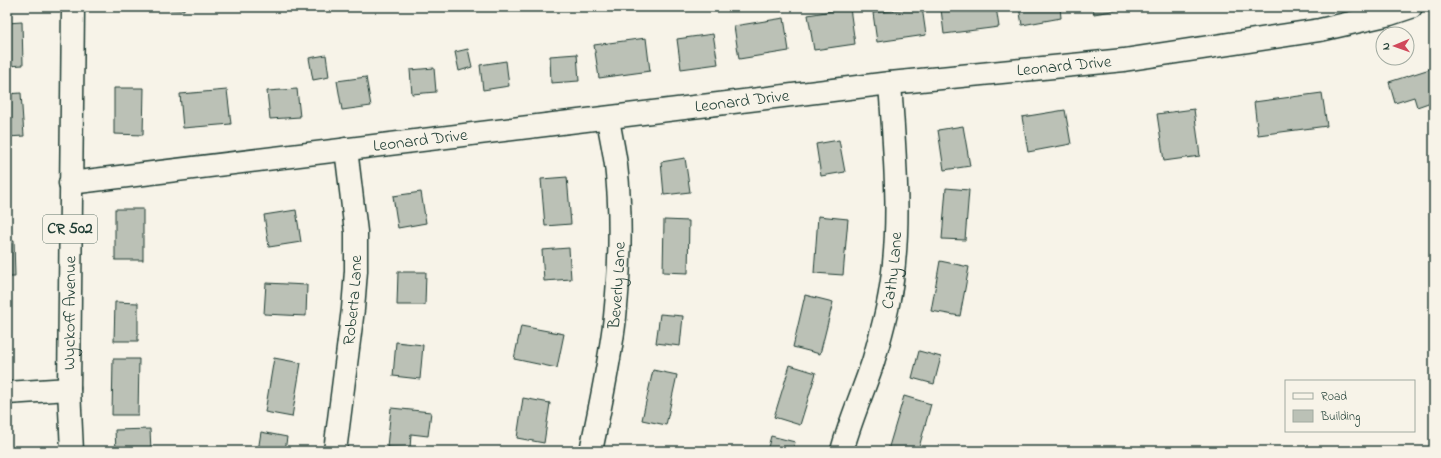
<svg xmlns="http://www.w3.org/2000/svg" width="1441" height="458" font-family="'Indie Flower',sans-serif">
	<rect width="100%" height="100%" fill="#f7f3e8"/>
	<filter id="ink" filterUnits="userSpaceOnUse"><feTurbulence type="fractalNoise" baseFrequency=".025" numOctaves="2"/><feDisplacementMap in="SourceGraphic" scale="8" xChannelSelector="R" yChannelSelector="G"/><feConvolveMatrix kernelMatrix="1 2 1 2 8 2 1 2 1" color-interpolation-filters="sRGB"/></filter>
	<g filter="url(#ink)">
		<g fill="#bbc1b6" stroke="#1f3d34">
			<path d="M155 7H184V10L155 9Z"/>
			<path d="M922 7 926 35 877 42 873 13Z"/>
			<path d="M958 7H996L999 27 944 34 941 9Z"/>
			<path d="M1019 7H1060L1061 18 1022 25Z"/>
			<path d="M1093 7H1135L1094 14Z"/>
			<path d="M850 8 855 44 814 50 808 15Z"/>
			<path d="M784 18 789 51 739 59 734 26Z"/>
			<path d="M22 22 23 65 7 66V23Z"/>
			<path d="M713 34 718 64 681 69 677 39Z"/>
			<path d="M646 38 650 71 599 78 594 45Z"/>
			<path d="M468 49 472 67 459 71 455 52Z"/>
			<path d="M577 54 579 81 551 83 550 56Z"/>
			<path d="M326 55 329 77 313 80 309 58Z"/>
			<path d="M506 61 509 86 483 90 480 65Z"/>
			<path d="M434 68 436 92 412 94 410 70Z"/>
			<path d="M1433 68 1434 73V101L1417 107 1414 97 1395 103 1389 82Z"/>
			<path d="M366 77 371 106 342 110 337 81Z"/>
			<path d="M114 88H144L143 135 114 134Z"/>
			<path d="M297 89 300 117 270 119 267 91Z"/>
			<path d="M227 90 231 124 183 128 180 94Z"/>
			<path d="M21 93 24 136 7 137V94Z"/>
			<path d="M1322 93 1327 126 1258 135 1254 102Z"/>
			<path d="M1194 109 1200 156 1164 161 1157 114Z"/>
			<path d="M1065 110 1071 144 1028 152 1022 117Z"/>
			<path d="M963 126 970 166 944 170 938 130Z"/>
			<path d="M839 140 845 172 821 176 816 144Z"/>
			<path d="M685 158 690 192 664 195 661 162Z"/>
			<path d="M567 177 571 224 545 226 541 179Z"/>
			<path d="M946 188 969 190 965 240 942 239Z"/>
			<path d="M421 192 426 223 398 228 393 196Z"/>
			<rect x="115" y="209" width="28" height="51"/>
			<path d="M296 210 301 242 269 247 264 215Z"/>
			<path d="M818 216 848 219 843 275 814 273Z"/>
			<path d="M664 220 689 221 688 273 663 272Z"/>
			<path d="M7 241H14L15 277H7Z"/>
			<path d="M569 248 571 279 544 281 542 250Z"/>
			<path d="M940 261 969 267 960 316 931 311Z"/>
			<path d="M398 272H426L425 305H397Z"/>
			<path d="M266 283 307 285 306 316 264 314Z"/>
			<path d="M805 295 833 302 820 354 793 347Z"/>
			<path d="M115 302 138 303V341H114Z"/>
			<path d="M660 314 683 316 680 346 656 343Z"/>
			<path d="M521 326 564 334 557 368 514 359Z"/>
			<path d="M396 342 423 345 420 379 393 376Z"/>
			<path d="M919 351 941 357 934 384 912 378Z"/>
			<path d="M274 358 301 363 292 417 265 412Z"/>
			<path d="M113 359H139L138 415H112Z"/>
			<path d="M790 365 816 373 800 425 774 417Z"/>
			<path d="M653 370 677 375 666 425 642 420Z"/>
			<path d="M904 396 931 404 918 451 888 450Z"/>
			<path d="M523 398 550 403 544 443 517 438Z"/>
			<path d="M391 408 431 412 428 436 411 434 410 449 387 447Z"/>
			<path d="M150 429 151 451H116L115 430Z"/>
			<path d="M261 432 287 437 285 451H258Z"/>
			<path d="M771 436 795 442 793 451H767Z"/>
		</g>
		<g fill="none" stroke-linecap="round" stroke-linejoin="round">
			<g stroke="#1f3d34" stroke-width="25">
				<g id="minor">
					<path id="s1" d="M70 183 890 83 1124 60 1320 30 1390 14 1411 7"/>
					<path d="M7 393 69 389"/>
					<path id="s2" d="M335 451 353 309 356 271V232L346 149"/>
					<path id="s3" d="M591 451C600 407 610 362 615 317 620 267 622 215 616 165 614 149 610 133 608 118"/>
					<path id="s4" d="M842 451C850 421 863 392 873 362 878 345 883 327 887 309 903 235 895 159 890 83"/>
				</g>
			</g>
			<g stroke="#1f3d34" stroke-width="25">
				<g id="major">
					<path id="s5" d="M72 451 69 389 73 7"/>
				</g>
			</g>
			<use href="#minor" stroke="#f7f3e8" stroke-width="22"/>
			<use href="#major" stroke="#f7f3e8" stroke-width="22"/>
		</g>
	</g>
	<g text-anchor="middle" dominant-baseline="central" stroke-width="3" stroke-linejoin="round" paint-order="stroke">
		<rect fill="#f7f3e8" stroke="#60746a" stroke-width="1" x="43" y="215" width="54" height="28" rx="3"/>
		<g font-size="16" font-weight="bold" fill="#1f3d34">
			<text x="70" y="229">CR 502</text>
		</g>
		<g font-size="17" fill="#1f3d34" stroke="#f7f3e8">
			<text stroke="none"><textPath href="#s1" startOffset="1001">Leonard Drive</textPath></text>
			<text stroke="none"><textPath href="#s1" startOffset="677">Leonard Drive</textPath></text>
			<text stroke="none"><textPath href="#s1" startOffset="353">Leonard Drive</textPath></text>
			<text stroke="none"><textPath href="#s4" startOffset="188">Cathy Lane</textPath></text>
			<text stroke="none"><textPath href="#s3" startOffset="168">Beverly Lane</textPath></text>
			<text stroke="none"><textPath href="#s2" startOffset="152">Roberta Lane</textPath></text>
			<text stroke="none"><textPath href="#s5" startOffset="138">Wyckoff Avenue</textPath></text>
		</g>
	</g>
	<rect width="1441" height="458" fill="none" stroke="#f7f3e8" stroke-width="24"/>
	<rect x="12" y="12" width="1417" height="434" fill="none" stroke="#1f3d34" stroke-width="1.5" filter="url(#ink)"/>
	<rect x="1285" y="380" width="130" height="52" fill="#f7f3e8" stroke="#a1aaa0"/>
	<rect x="1293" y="393" width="20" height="6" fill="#f7f3e8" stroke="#a1aaa0"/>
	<text x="1321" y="400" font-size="12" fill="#1f3d34">Road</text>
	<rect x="1293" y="410" width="20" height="12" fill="#bbc1b6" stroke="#a1aaa0"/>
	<text x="1321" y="420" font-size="12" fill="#1f3d34">Building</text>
	<g transform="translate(1395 46) rotate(268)"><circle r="19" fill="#f7f3e8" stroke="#a1aaa0"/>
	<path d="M0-3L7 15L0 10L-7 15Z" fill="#d1495b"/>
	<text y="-6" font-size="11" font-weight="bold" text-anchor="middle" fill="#1f3d34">N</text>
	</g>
</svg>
